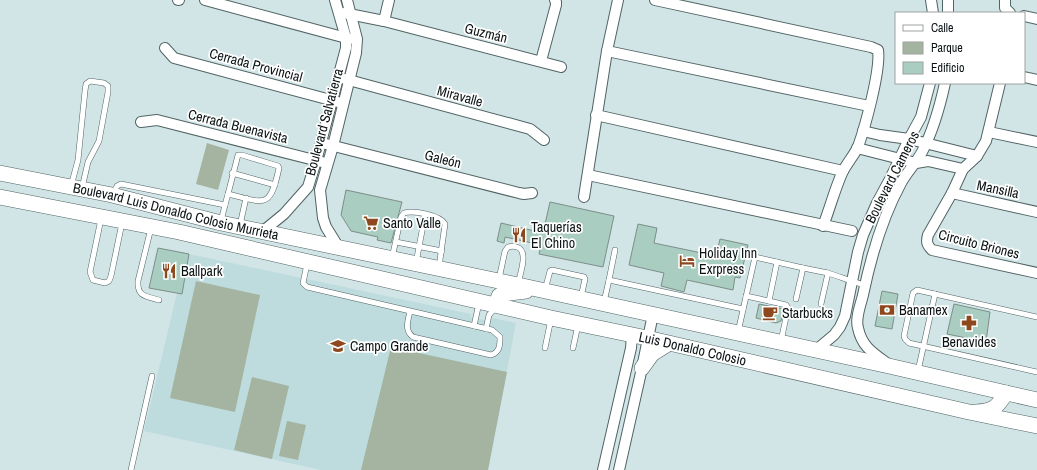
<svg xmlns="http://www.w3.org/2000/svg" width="1037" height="470" font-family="'Archivo Narrow',sans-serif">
	<rect width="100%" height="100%" fill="#d1e5e7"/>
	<path fill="#bedcde" d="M189 254 471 314 470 317 490 321 493 318 516 323 488 470H321L144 431 177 293 182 294Z"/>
	<g fill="#a4b4a1">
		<path d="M207 143 229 150 218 190 196 184Z"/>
		<path d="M196 281 260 295 235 412 170 398Z"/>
		<path d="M391 347 507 372 488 470H361Z"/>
		<path d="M252 377 289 386 272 459 234 450Z"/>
		<path d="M287 421 306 425 298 460 279 456Z"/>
	</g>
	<g fill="#a9cdc0" stroke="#7d8e88">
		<path d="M346 190 402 202 391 243 377 240 378 237 351 231 341 215Z"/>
		<path d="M550 202 614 216 603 267 539 254 541 245 505 237 504 243 497 241 501 223 543 233Z"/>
		<path d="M638 224 657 228 654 243 716 256 720 239 748 245 740 278 735 277 733 290 687 280 684 292 661 286 664 273 629 265Z"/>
		<path d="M158 248 189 254 182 294 149 288Z"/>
		<path d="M882 291 898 294 892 329 875 326Z"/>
		<path d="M759 304 784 309 781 321 776 323 756 318Z"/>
		<path d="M954 304 990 312 986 342 947 334Z"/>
	</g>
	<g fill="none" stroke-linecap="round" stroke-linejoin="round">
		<g stroke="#516364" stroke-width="6">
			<g id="lane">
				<path d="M238 155H242L278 166 279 168C270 210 265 203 228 194Z"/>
				<path d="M232 173 275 185"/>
				<path d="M71 186 78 160 85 91 86 84 90 81 104 83 108 86V92L99 141 88 162 82 188"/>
				<path d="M113 194 117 186 121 184 225 205 228 194"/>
				<path d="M101 219 90 272 93 280 105 283 109 281 111 276 122 223"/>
				<path d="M221 221 225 205"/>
				<path d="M240 225 246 198"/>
				<path d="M151 228 138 281C137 297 146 296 159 300"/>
				<path d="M396 242 442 251"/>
				<path d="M615 250 609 280 743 309"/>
				<path d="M392 258 401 217 404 213C413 210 440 215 445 224L439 267"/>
				<path d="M416 263 425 215"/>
				<path d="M307 264 303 283 307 287 492 330 500 337C500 345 500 352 491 355L413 337C404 330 408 321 410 311"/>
				<path d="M803 268 828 273 821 304"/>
				<path d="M828 273C841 277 852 282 865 285"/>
				<path d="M499 279 505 251 508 247C511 246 514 246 517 247 529 251 520 274 518 284"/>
				<path d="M545 290 550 271 552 270 584 277 585 279 581 297"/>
				<path d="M746 296 769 301 777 262"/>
				<path d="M769 301 786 305 788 308 781 341"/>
				<path d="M604 302 609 280"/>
				<path d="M1037 317 917 290 913 293 904 336 905 339 909 343 1037 372"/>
				<path d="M474 326 479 303"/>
				<path d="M486 329 489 315 495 308"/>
				<path d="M738 332 755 257 803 268 796 299"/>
				<path d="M545 348 551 319"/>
				<path d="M573 348 578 325"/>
				<path d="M918 371 935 294"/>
				<path d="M131 470 152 376"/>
			</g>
		</g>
		<g stroke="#516364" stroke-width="12">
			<g id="street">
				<path d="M178 0H179"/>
				<path d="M205 0 350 39"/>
				<path d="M655 0 871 47 878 50C881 70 865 127 858 147 854 155 848 162 843 171 835 188 830 208 823 226"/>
				<path d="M931 0 933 13"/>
				<path d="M948 0V13"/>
				<path d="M1005 0V8L1010 13"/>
				<path d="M344 13 384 21 561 67"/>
				<path d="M1024 16 1037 19"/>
				<path d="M384 21 389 0"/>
				<path d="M165 48 174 58 338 102"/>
				<path d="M607 51 869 106"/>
				<path d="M541 61 556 5V2L555 0"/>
				<path d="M1024 77 1037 80"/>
				<path d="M345 79 530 129 544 140"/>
				<path d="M1000 83 986 141 977 156 963 169 952 193 928 235C926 242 927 245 932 250L1037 273"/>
				<path d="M596 115 843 171"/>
				<path d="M141 122 157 120 322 162"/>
				<path d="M863 131 880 135 909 139 977 156"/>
				<path d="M989 132 1037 142"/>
				<path d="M326 144 519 193 524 194 532 193"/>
				<path d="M857 148 916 163 928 161 963 169"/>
				<path d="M588 175 852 231"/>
				<path d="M952 193 1037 212"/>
				<path d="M584 197 607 51 618 0"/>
				<path d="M262 232 284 214 308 187 316 161 346 48V38L335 0"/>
				<path d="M339 248 326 227 323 218 320 190 333 146 356 53 357 39 347 0"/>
				<path d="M816 350 834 335 840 327 845 316 858 252 863 235 877 203 890 179 909 139 921 117 930 83"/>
				<path d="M888 364C873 353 862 347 858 328 855 318 861 304 863 295 871 256 882 218 901 183 907 172 916 163 922 152 933 131 940 106 945 83"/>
				<path d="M603 470 631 348 632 335"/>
				<path d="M619 470 642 368 653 314"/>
			</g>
		</g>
		<g stroke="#516364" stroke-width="16">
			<g id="primary">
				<path id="s1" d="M0 173 112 195 221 223 518 285 889 366 1037 400"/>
				<path id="s2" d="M0 197 179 232 551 318 647 338 969 412 1037 426"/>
				<path d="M496 305 499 296 502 294 526 291"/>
				<path d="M642 368 652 354 668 344"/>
				<path d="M976 412C993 411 997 408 1006 393"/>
			</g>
		</g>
		<use href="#lane" stroke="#fff" stroke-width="5"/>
		<use href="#street" stroke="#fff" stroke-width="10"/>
		<use href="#primary" stroke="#fff" stroke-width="15"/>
	</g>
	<defs>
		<g id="supermarket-bare" transform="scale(1.2)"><path d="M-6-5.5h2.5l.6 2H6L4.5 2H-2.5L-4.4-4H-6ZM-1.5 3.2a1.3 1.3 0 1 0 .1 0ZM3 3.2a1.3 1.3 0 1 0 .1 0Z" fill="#8d481d" stroke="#fff" stroke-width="2.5" paint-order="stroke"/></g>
		<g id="restaurant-bare" transform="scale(1.2)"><path d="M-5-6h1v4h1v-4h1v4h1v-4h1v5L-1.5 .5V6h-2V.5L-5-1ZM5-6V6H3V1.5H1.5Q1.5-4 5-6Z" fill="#8d481d" stroke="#fff" stroke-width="2.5" paint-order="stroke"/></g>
		<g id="hotel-bare" transform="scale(1.2)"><path d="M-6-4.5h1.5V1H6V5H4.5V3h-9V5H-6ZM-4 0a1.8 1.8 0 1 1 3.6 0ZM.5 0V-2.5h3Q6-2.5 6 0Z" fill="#8d481d" stroke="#fff" stroke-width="2.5" paint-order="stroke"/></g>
		<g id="bank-bare" transform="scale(1.2)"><path d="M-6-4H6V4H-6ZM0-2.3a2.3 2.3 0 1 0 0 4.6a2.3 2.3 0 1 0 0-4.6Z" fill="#8d481d" stroke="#fff" stroke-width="2.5" paint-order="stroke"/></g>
		<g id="cafe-bare" transform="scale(1.2)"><path d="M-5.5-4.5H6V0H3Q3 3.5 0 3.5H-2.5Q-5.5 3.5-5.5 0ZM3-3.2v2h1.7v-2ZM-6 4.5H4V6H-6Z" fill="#8d481d" stroke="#fff" stroke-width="2.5" paint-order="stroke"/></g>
		<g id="pharmacy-bare" transform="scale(1.2)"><path d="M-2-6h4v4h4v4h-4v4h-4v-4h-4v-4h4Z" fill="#8d481d" stroke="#fff" stroke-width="2.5" paint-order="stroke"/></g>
		<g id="school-bare" transform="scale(1.2)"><path d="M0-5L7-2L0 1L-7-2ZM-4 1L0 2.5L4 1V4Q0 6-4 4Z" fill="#8d481d" stroke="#fff" stroke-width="2.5" paint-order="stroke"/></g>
	</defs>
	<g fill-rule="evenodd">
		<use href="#supermarket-bare" x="371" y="223"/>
		<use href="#restaurant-bare" x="519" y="235"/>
		<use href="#hotel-bare" x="687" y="261"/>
		<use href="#restaurant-bare" x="169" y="271"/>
		<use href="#bank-bare" x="887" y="310"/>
		<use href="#cafe-bare" x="770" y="313"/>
		<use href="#pharmacy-bare" x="969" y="323"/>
		<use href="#school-bare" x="338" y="346"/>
	</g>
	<g text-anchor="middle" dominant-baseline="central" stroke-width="3.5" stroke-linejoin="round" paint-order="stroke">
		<g font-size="14" fill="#0c1314" stroke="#fff">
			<text transform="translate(486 33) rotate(14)">Guzmán</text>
			<text transform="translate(256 65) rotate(15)">Cerrada Provincial</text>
			<text transform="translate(460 96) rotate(15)">Miravalle</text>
			<text transform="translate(324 122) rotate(-75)">Boulevard Salvatierra</text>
			<text transform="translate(238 126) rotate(14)">Cerrada Buenavista</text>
			<text transform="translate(443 159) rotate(14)">Galeón</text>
			<text transform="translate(892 177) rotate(-63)">Boulevard Cameros</text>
			<text transform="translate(998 189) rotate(12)">Mansilla</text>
			<text stroke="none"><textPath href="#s1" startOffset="180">Boulevard Luis Donaldo Colosio Murrieta</textPath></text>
			<text transform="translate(979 244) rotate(14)">Circuito Briones</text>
			<text stroke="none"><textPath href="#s2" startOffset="709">Luis Donaldo Colosio</textPath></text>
		</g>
		<g font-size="14" fill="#0c1314" stroke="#fff" text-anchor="start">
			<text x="383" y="223">Santo Valle</text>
			<text x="531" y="227">Taquerías<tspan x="531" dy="16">El Chino</tspan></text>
			<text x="699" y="253">Holiday Inn<tspan x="699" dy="16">Exrpress</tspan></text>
			<text x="181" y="271">Ballpark</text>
			<text x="899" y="310">Banamex</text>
			<text x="782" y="313">Starbucks</text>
			<text x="969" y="342" text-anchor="middle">Benavides</text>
			<text x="350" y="346">Campo Grande</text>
		</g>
	</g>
	<rect x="895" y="12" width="130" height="72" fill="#ffffff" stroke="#9ea1a1"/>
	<rect x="903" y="25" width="20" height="6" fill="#ffffff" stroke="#9ea1a1"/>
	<text x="931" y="32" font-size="12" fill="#0c1314">Calle</text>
	<rect x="903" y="42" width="20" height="12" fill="#a4b4a1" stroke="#9ea1a1"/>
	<text x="931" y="52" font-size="12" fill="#0c1314">Parque</text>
	<rect x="903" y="62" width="20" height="12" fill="#a9cdc0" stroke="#9ea1a1"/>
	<text x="931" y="72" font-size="12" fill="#0c1314">Edificio</text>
</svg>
